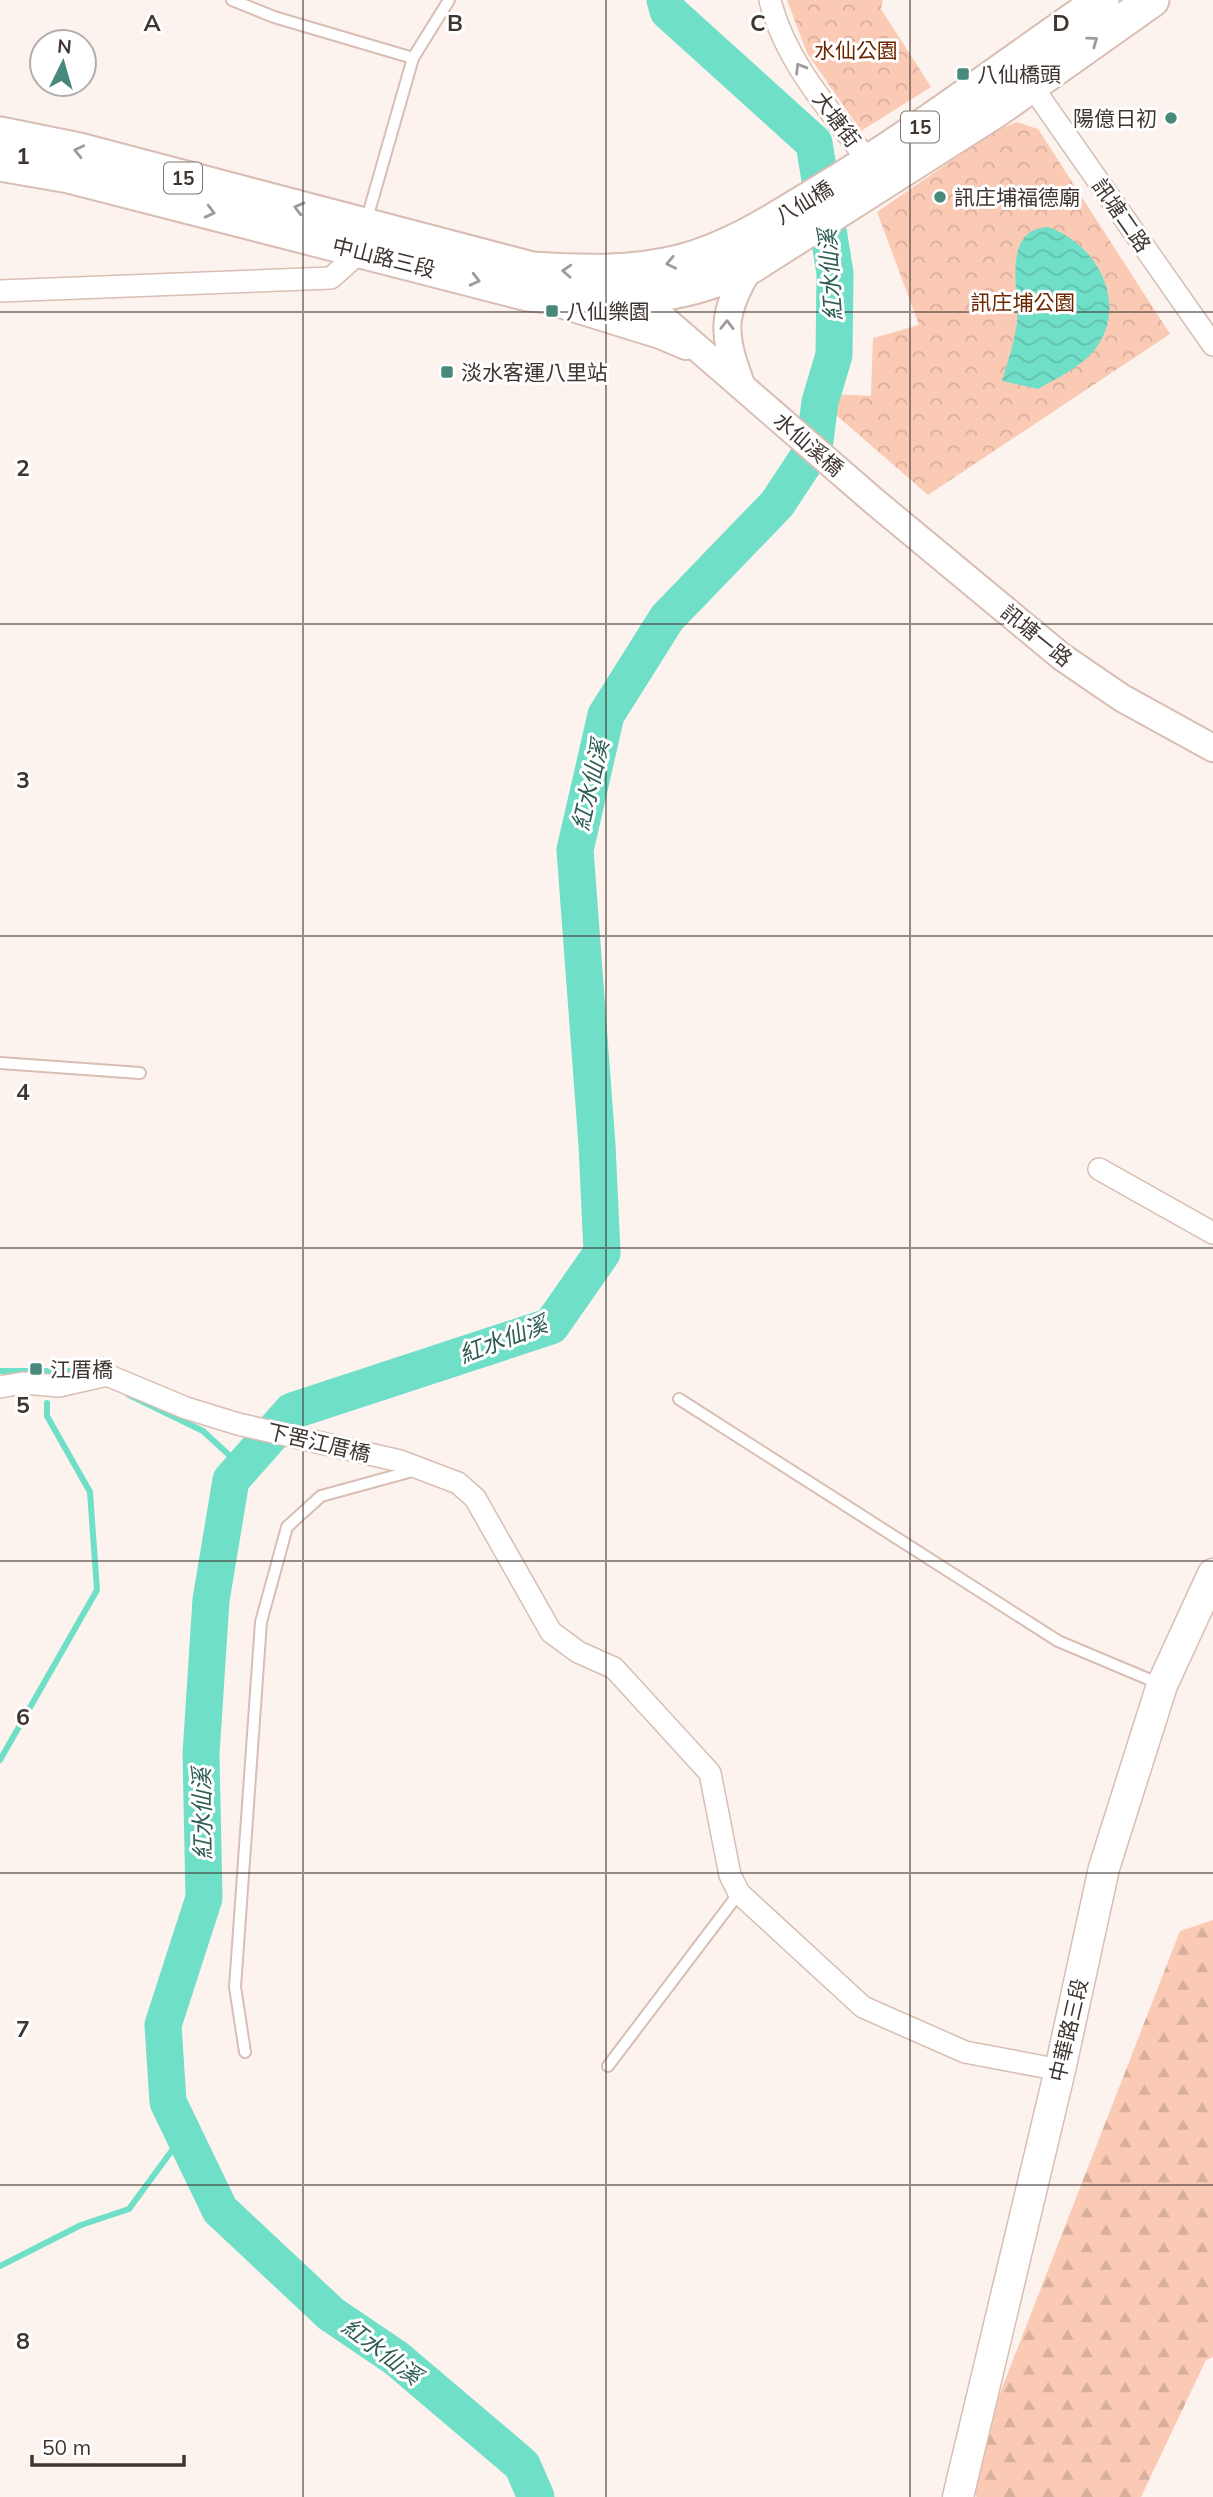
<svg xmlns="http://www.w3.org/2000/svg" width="1213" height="2497" font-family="Mulish,'Noto Sans TC',sans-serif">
	<defs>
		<pattern id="forest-firs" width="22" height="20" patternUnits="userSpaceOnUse" patternTransform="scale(1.75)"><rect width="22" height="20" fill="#fbcab5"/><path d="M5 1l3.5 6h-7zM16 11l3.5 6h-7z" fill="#d8ae9c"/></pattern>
		<pattern id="park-crowns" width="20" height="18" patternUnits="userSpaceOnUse" patternTransform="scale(1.75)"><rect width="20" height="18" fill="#fbcab5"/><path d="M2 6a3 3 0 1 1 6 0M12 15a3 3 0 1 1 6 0" fill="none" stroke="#d8ae9c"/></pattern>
		<pattern id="water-waves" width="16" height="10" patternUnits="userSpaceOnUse" patternTransform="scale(1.75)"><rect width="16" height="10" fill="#70dfc8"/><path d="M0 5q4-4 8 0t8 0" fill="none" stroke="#62c0ac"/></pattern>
	</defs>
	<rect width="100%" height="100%" fill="#fdf3ee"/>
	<path fill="url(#forest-firs)" d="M1213 1920V2357L1206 2360 1141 2497H977L967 2478 1180 1931Z"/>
	<g fill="url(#park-crowns)">
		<path d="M787 0H883L881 9 931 87 861 131 807 53Z"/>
		<path d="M1017 122 1038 129 1170 334 928 495 828 408 831 394 871 396 873 338 919 325 877 212 996 130Z"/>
	</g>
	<path fill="url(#water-waves)" d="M1048 227C1099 244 1131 308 1092 353 1077 369 1057 378 1038 389L1002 381C1008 362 1014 342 1017 323 1020 293 1000 230 1048 227Z"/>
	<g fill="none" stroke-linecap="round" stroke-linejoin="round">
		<g stroke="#70dfc8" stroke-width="6">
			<path d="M0 1371H79"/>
			<path d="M129 1395 203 1431 242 1467"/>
			<path d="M0 1760 97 1590 90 1492 47 1416V1403"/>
			<path d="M0 2266 81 2225 129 2209 184 2134"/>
		</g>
		<path stroke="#70dfc8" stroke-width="37" d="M536 2497 522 2465 396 2358 331 2314 220 2210 168 2102 163 2025 204 1898 201 1754 211 1600 231 1480 292 1411 551 1326 602 1253 597 1145 575 850 606 715 667 618 777 504 814 448 820 402 834 355 835 273 814 143 668 11 665 0"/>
		<g stroke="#d8beb3" stroke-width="14">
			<g id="service">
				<path d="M232 0 274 17 413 58"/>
				<path d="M366 222 413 58 449 0"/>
				<path d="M0 1063 140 1073"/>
				<path d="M679 1399 1058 1641 1160 1684"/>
				<path d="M245 2052 235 1987 261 1622 287 1527 321 1496 416 1470"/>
				<path d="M608 2066 739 1893"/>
			</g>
		</g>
		<g stroke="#d8beb3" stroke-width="24">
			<g id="minor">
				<path d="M770 0C785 62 832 113 870 163"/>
				<path d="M1031 85 1213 345"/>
				<path d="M0 291 331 278 361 251 362 243"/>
				<path d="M1099 1169 1213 1233"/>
				<path d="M0 1387 23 1383 59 1386 107 1375 186 1408 238 1424 400 1461 458 1483 475 1498 551 1632 578 1652 614 1668 710 1773 730 1875 739 1893 863 2007 965 2052 1060 2070"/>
			</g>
		</g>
		<g stroke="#d8beb3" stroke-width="30">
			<g id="tertiary">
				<path d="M638 285 641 299 875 502 1062 657 1122 698 1213 748"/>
				<path d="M560 304 660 335 686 346"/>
				<path d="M741 384C722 333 721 314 750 267"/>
			</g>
		</g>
		<g stroke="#d8beb3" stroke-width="33">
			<path id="secondary" d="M958 2497 1060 2070 1104 1868 1162 1685 1213 1574"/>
		</g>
		<g stroke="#d8beb3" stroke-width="37">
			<g id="primary">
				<path d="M0 134 79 150 532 269C581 272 631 274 679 262 730 249 773 221 817 194 916 135 1007 65 1102 0"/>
				<path d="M0 164 69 176 528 294C615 301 668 303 750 267L998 109 1152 0"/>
			</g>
		</g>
		<use href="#service" stroke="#fff" stroke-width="10"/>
		<use href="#minor" stroke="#fff" stroke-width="21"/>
		<use href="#tertiary" stroke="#fff" stroke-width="26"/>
		<use href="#secondary" stroke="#fff" stroke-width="30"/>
		<use href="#primary" stroke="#fff" stroke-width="33"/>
	</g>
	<defs><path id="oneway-chevron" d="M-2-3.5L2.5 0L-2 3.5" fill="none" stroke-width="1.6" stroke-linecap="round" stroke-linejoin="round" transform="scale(1.75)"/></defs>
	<g stroke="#a09a98">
		<use href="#oneway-chevron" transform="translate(1093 41) rotate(-36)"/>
		<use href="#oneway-chevron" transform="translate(800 68) rotate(-121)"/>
		<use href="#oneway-chevron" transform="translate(79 151) rotate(-167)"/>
		<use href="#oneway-chevron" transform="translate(299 208) rotate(-165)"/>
		<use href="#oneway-chevron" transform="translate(210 212) rotate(14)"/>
		<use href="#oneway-chevron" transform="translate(671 263) rotate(168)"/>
		<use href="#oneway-chevron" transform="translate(567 271) rotate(-177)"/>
		<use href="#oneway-chevron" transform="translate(475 280) rotate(14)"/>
		<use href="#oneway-chevron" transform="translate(727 325) rotate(-89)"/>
	</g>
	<path fill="none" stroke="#403531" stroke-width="2" stroke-opacity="0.55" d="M303 0V2497M606 0V2497M910 0V2497M0 312H1213M0 624H1213M0 936H1213M0 1248H1213M0 1561H1213M0 1873H1213M0 2185H1213"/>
	<g fill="#47897b" stroke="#fff" stroke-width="2.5">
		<rect x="956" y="67" width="14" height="14" rx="3.5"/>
		<circle cx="1171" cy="118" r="7"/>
		<circle cx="940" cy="197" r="7"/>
		<rect x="545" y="304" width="14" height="14" rx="3.5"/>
		<rect x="440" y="365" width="14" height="14" rx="3.5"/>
		<rect x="29" y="1362" width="14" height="14" rx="3.5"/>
	</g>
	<g text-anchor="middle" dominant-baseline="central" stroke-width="6" stroke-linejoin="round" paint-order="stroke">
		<g fill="#fff" stroke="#79726f" stroke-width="2">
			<rect x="901" y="111.5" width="38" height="31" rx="5"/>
			<rect x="164" y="162.5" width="38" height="31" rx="5"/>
		</g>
		<g font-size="19" font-weight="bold" fill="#403531">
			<text x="920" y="127">15</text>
			<text x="183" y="178">15</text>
		</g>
		<g font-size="21" fill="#6c2600" stroke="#fff">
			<text x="856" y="50">水仙公園</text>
			<text x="1023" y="302">訊庄埔公園</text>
		</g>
		<g font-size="21" fill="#403531" stroke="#fff" text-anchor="start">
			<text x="977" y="74">八仙橋頭</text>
			<text x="1157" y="118" text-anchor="end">陽億日初</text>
			<text x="954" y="197">訊庄埔福德廟</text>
			<text x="566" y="311">八仙樂園</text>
			<text x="461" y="372">淡水客運八里站</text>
			<text x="50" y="1369">江厝橋</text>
		</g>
		<g font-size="21" fill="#403531" stroke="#fff">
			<text transform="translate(837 119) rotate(53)">大塘街</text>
			<text transform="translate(804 202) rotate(-31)">八仙橋</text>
			<text transform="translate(1122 215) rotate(55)">訊塘二路</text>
			<text transform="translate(384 257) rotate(14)">中山路三段</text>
			<text transform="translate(809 444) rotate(41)">水仙溪橋</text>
			<text transform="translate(1037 635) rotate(39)">訊塘一路</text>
			<text transform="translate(319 1442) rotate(13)">下罟江厝橋</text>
			<text transform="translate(1068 2030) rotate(-77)">中華路三段</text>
		</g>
		<g font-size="23" font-style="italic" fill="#2e5d53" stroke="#fff">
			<text transform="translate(830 275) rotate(-94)">紅水仙溪</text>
			<text transform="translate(590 785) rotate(-77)">紅水仙溪</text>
			<text transform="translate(503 1339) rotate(-21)">紅水仙溪</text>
			<text transform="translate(202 1814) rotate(-91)">紅水仙溪</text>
			<text transform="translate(382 2351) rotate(37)">紅水仙溪</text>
		</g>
	</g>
	<g font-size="23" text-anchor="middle" font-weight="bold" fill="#403531" stroke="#fff" stroke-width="6" stroke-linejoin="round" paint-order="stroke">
		<text x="152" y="31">A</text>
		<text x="455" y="31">B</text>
		<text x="758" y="31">C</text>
		<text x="1061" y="31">D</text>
		<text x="23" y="164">1</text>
		<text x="23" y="476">2</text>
		<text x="23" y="788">3</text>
		<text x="23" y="1100">4</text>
		<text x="23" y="1413">5</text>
		<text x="23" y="1725">6</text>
		<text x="23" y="2037">7</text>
		<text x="23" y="2349">8</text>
	</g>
	<g transform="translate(63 63) rotate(5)"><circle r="33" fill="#ffffff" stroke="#b3aead" stroke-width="2"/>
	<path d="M0-5L12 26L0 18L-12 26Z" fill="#47897b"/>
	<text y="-10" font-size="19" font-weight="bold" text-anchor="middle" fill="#403531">N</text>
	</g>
	<path d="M32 2455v10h152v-10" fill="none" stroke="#403531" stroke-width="3.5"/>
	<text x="42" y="2455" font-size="21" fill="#403531" stroke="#ffffff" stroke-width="5" paint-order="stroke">50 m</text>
</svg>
